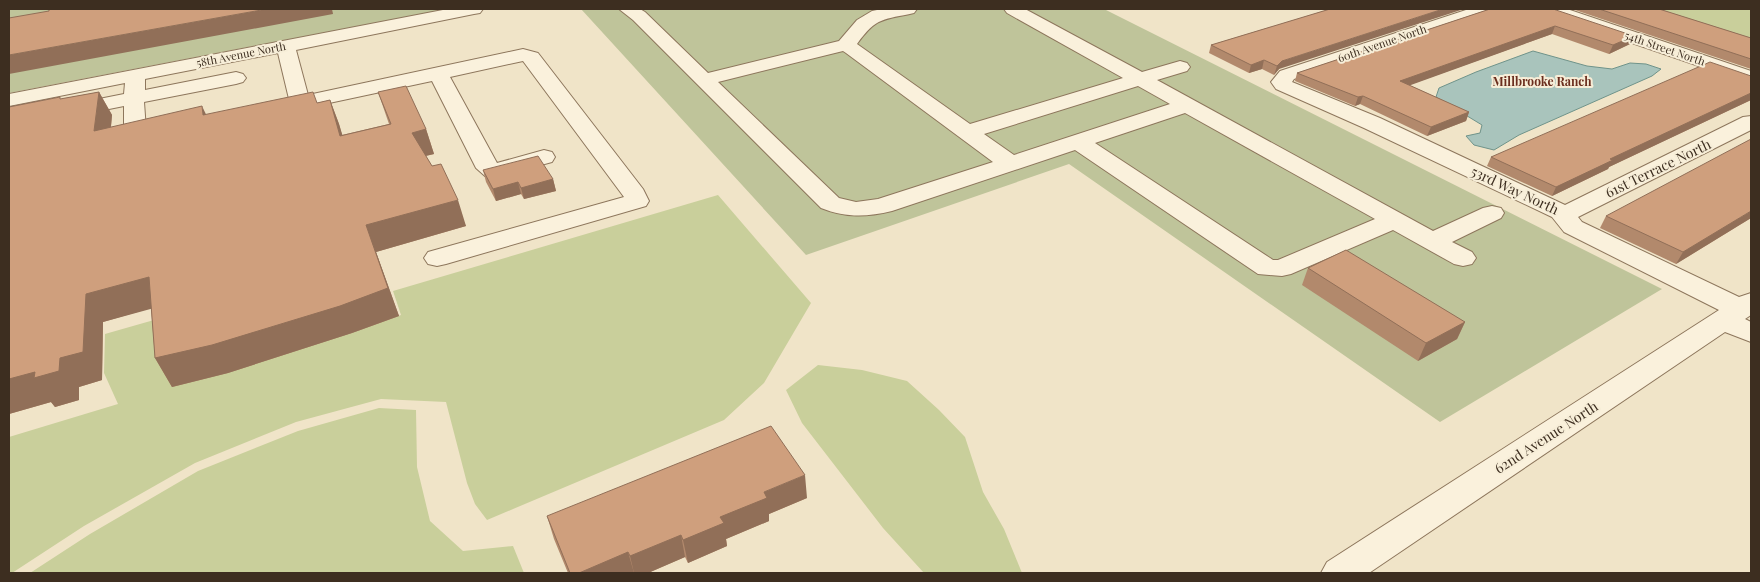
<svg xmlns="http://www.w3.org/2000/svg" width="1760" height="582" font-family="'Playfair Display',serif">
	<rect width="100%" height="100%" fill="#f0e4c8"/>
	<g fill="#c9cf9b">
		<path d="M1658 9H1751V39Z"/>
		<path d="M718 195 811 303 764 383 724 420 487 520 475 504 467 483 446 402 381 399 296 422 195 463 84 526 12 573H9V437L118 404 104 373 105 334 175 314 356 331 401 315 393 291Z"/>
		<path d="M818 365 862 370 907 381 939 410 965 437 983 492 1004 529 1022 573H924L883 528 802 423 786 390Z"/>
		<path d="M379 408 416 410 417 467 430 521 463 551 513 546 524 573H30L90 534 198 471 298 431Z"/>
	</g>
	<g fill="#bfc49a">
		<path d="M9 9H446L9 93Z"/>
		<path d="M581 9H1104L1662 289 1440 422 1069 164 806 255Z"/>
	</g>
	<path fill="#a9c4bc" stroke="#6f938a" d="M1533 51 1587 66 1612 69 1630 63 1646 64 1661 69 1652 76 1519 135 1494 150 1474 145 1466 136 1480 133 1482 125 1436 97 1439 88 1476 72Z"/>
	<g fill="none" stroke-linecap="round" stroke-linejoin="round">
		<g stroke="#8d765c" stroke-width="2">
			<g id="minor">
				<path d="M448 9H483L480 13 474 14 296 50 308 95 523 49 538 53 643 189 649 201 646 206 446 264 437 266 428 264 424 258 428 252 624 197 523 61 450 77 497 163 544 150 552 152 555 157 552 162 493 178 485 176 476 168 432 81 273 115 266 113 263 109 266 105 289 99 278 53 145 79V90L236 72 243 74 246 78 243 82 236 84 144 102 146 130 155 128 163 130 166 135 163 140 135 146 127 144 124 139V106L9 129V117L124 94 125 83 9 106V94Z"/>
				<path d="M619 9H640L645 12 708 73 839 41 857 20 872 11 882 9H917L914 13C884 20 877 16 857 44L970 124 1123 78 1007 13 1004 9H1025L1142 72 1180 61 1187 63 1190 67 1187 71 1157 80 1433 231 1483 208 1492 206 1501 208 1504 213 1501 218 1452 242 1472 252 1476 258 1472 264 1463 266 1454 264 1393 230 1291 274 1282 276 1258 274 1075 150 892 211C867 217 846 218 821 208L633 20ZM843 51 846 53 993 162 878 199 856 202 839 198 718 82ZM1138 86 1170 104 1014 155 984 134ZM1185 113 1375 219 1278 260H1273L1095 143Z"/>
				<path d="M1469 9H1495L1492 13 1294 79 1292 82 1380 118 1565 205 1743 117 1751 116V130L1578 217 1582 222 1739 297 1751 293V315L1745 319 1751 322V342L1725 332 1369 573H1321L1327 562 1719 310 1564 232 1552 217 1364 128 1276 89 1271 82 1280 71Z"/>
				<path d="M1542 9H1567L1751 71V84L1545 13Z"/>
			</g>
		</g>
		<use href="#minor" fill="#faf1dc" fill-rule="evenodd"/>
	</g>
	<g fill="#b2896c">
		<path d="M1330 9 1274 75 1262 69 1249 73 1209 53 1211 45Z"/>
		<path d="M1490 9 1630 44 1609 54 1552 34 1409 85 1469 112 1466 121 1427 136 1360 104 1355 106 1295 81 1297 73Z"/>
		<path d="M1572 9H1659L1751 38V69Z"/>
		<path d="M1751 76V100L1609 167 1608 169 1552 196 1487 166 1491 157Z"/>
		<path d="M99 92 112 115 111 127 206 115 317 103 330 100 339 124 342 135 389 124 378 92 426 129 434 154 426 156 466 226 376 252 399 316 352 333 228 373 172 387 155 358 151 308 103 322 102 380 79 387V400L55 407 51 402 9 414V107L61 99Z"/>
		<path d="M483 170 553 179 556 191 524 199 521 194 496 201 486 182Z"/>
		<path d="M1606 216 1751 218 1676 264 1600 228Z"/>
		<path d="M1308 268 1465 322 1457 339 1418 361 1302 285Z"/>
		<path d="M807 498 769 514V521L726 539 727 546 688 563 685 557 648 573H568L554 539 547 516Z"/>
	</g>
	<g fill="#916f58">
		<path d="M267 9H332L333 14 9 74V55Z"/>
		<path d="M1443 9H1464L1279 69 1274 75 1277 66 1282 61Z"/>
		<path d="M1555 26 1552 34 1397 90 1400 81Z"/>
		<path d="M1634 36 1630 44 1609 54 1613 45Z"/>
		<path d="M1264 60 1262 69 1249 73 1251 65Z"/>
		<path d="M99 92 112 115 108 156 94 131Z"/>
		<path d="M1751 93V100L1609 167 1608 169 1552 196 1556 187 1610 159Z"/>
		<path d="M1363 96 1360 104 1355 106 1358 97Z"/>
		<path d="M330 100 339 124 350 160 340 136Z"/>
		<path d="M202 106 214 131 203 115Z"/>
		<path d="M1469 112 1466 121 1427 136 1431 127Z"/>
		<path d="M426 129 434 154 420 157 412 133Z"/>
		<path d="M553 179 556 191 524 199 521 188Z"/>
		<path d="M518 182 521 194 496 201 493 189Z"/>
		<path d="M458 200 466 226 376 252 399 316 352 333 228 373 172 387 155 358 366 225Z"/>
		<path d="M1751 211V218L1676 264 1683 252Z"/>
		<path d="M149 277 165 305 103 322 102 380 79 387V400L55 407 51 402 9 414V379L60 358 86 294Z"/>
		<path d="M1465 322 1457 339 1418 361 1426 343Z"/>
		<path d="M805 475 807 498 769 514V521L726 539 727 546 688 563 683 540 720 517 764 492Z"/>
		<path d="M681 535 685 557 648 573H634L630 556Z"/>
		<path d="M628 552 634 573H579Z"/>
	</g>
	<g fill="#cf9f7d" stroke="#916f58">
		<path d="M49 9H267L9 55V18L49 11Z"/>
		<path d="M1330 9H1443L1282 61 1277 66 1264 60 1251 65 1211 45Z"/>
		<path d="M1490 9H1553L1634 36 1613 45 1555 26 1400 81 1469 112 1431 127 1363 96 1358 97 1297 73Z"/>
		<path d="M1599 9H1659L1751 38V59Z"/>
		<path d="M1710 62 1751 76V93L1610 159 1613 160 1556 187 1491 157Z"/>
		<path d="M406 86 426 129 412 133 432 166 441 164 458 200 366 225 388 288 340 306 212 345 155 358 149 277 86 294 83 352 60 358 59 371 34 378 35 372 9 379V107L60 97V99L99 92 94 131 202 106 203 115 313 92 317 103 330 100 340 136 391 124 378 92Z"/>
		<path d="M1751 139V211L1683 252 1606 216Z"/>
		<path d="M538 156 553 179 521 188 518 182 493 189 483 170Z"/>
		<path d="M1346 250 1465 322 1426 343 1308 268Z"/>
		<path d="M771 426 805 475 764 492 767 498 720 517 724 523 683 540 681 535 630 556 628 552 579 573H570L547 516Z"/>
	</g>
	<g text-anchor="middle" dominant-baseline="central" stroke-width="4" stroke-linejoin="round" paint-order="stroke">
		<g font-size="11" fill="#3d2e20" stroke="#f7eed8">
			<text transform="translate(1382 43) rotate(-19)">60th Avenue North</text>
			<text transform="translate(1665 48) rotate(19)">54th Street North</text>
			<text transform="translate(241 54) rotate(-11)">58th Avenue North</text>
		</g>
		<g font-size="12" font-weight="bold" fill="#6b2e1e" stroke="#f7eed8">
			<text x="1542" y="81">Millbrooke Ranch</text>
		</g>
		<g font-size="14" fill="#3d2e20" stroke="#f7eed8">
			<text transform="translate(1658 168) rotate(-26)">61st Terrace North</text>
			<text transform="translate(1515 190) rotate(25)">53rd Way North</text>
			<text transform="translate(1546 437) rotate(-33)">62nd Avenue North</text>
		</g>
	</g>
	<rect width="1760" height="582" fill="none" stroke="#3d2e20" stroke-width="20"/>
</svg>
